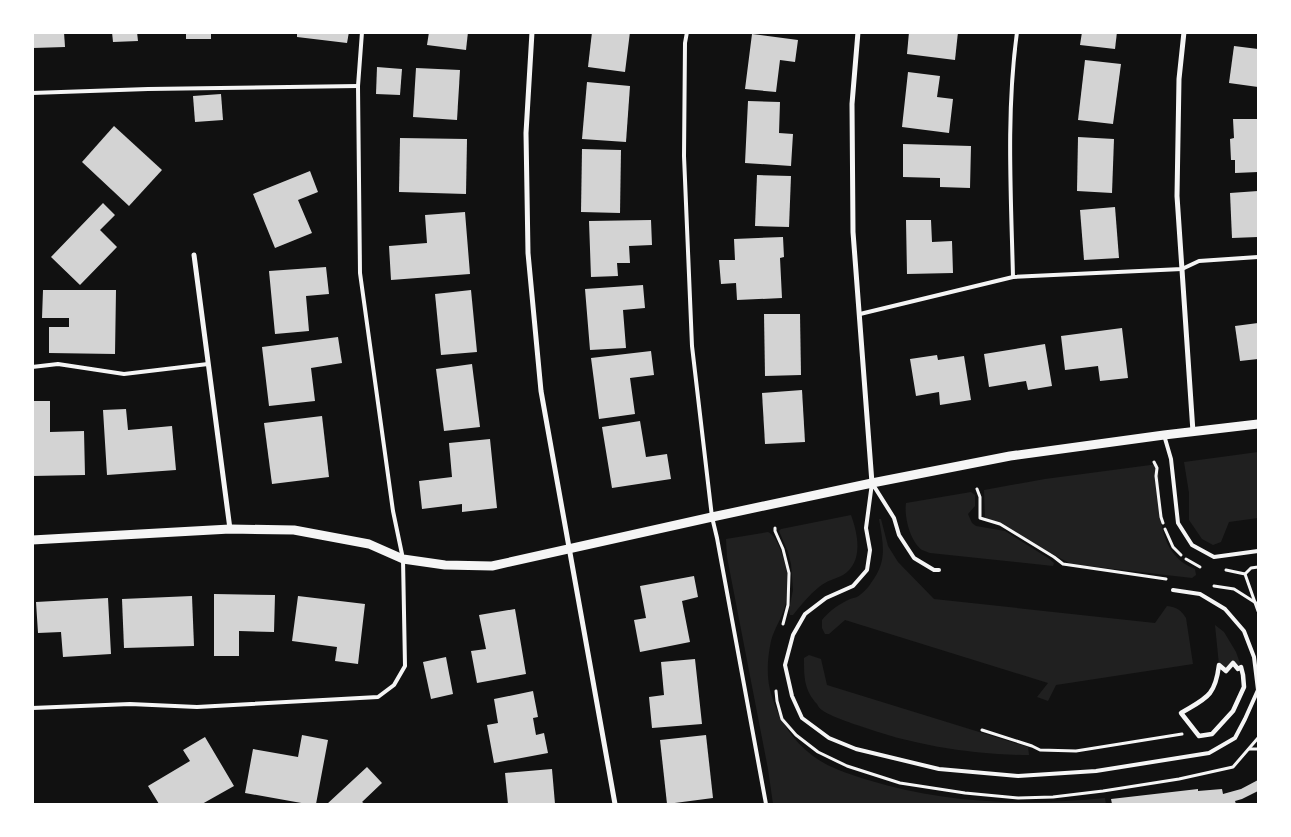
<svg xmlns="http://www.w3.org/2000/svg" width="1291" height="837" font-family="Quicksand,sans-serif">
	<rect width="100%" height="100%" fill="#111"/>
	<g fill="#202020">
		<path d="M1258 452V518L1229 522 1221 542 1213 545 1202 539 1189 520V493L1184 462Z"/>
		<path d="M1158 464C1163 497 1152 537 1182 562 1186 565 1191 567 1195 569L1196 575 1192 578 1071 564 985 518 984 490 1045 479Z"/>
		<path d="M971 492 975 495V506L968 514 972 523 976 526 1005 531 1048 558 1054 563 1053 566 930 553C929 553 923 550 922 550 910 541 904 517 906 503Z"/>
		<path d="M851 515C858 534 864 562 843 575 835 579 826 581 819 587 809 595 801 605 793 615H790L789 610 793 590 791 564 788 552 779 531 781 529Z"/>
		<path d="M879 519H881L888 546 898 562 934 599 1155 623 1167 606C1177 607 1181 610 1186 618L1193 664 1056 685 1048 701 1037 697 1048 683 845 620 829 634H825L822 628V620C829 611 839 604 850 599 852 598 855 598 857 597 862 594 868 588 871 583 888 561 883 544 879 519Z"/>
		<path d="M768 532C778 536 785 562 787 572 788 577 787 600 785 606 782 618 774 629 771 641 767 660 766 679 772 697 779 720 793 741 813 756 829 768 849 774 868 780 945 804 1026 806 1105 798L1106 804H773L768 769 727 557 726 539Z"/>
		<path d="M1215 625 1224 632 1236 652 1241 666 1238 669 1232 664 1226 671 1219 665Z"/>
		<path d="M809 655 821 659 827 685 1028 747 1029 755C971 755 912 745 857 725 848 722 828 715 822 710 820 709 818 706 817 704 804 690 804 677 804 658Z"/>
	</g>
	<g fill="#d3d3d3">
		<path d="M32 32H64L65 47 33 48Z"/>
		<path d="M112 32H137L138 41 113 42Z"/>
		<rect x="186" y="32" width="25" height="7"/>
		<path d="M297 32H349L347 43 297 37Z"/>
		<path d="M429 32H468L466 50 427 45Z"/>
		<path d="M592 32H630L625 72 588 67Z"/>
		<path d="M909 32H958L955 60 907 54Z"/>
		<path d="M1082 32H1117L1115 49 1080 45Z"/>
		<path d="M752 34 798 40 795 62 780 60 776 92 745 89Z"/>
		<path d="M1234 46 1258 49V87L1229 83Z"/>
		<path d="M1085 60 1121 64 1113 124 1078 120Z"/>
		<path d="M377 67 402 69 400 95 376 94Z"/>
		<path d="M416 68 460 70 457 120 413 117Z"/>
		<path d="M908 72 940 76 937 97 953 99 949 133 902 127Z"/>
		<path d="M587 82 630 86 626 142 582 139Z"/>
		<path d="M221 94 223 120 195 122 193 96Z"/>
		<path d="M748 101 780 102 779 133 793 134 791 166 745 163Z"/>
		<path d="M1233 119H1258V172L1235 173V160H1231L1230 139 1234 138Z"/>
		<path d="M114 126 162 170 129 206 82 162Z"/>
		<path d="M1078 137 1114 139 1112 193 1077 191Z"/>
		<path d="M400 138 467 139 466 194 399 192Z"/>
		<path d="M903 144 971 146 970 188 940 187V178L903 177Z"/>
		<path d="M582 149 621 150 620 213 581 212Z"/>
		<path d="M310 171 318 192 298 200 312 233 275 248 253 194Z"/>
		<path d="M757 175 791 176 789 227 755 226Z"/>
		<path d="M1258 191V237L1232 238 1230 193Z"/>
		<path d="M103 203 115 215 100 230 117 247 80 285 51 257Z"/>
		<path d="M1115 207 1119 258 1084 260 1080 210Z"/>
		<path d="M465 212 470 274 391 280 389 246 427 243 425 215Z"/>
		<path d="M651 220 652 245 629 246 630 263H617L618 276 591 277 589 221Z"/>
		<path d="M906 220H931L932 242 952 241 953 273 907 274Z"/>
		<path d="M783 237 784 257 780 258 782 298 737 300 736 283 721 284 719 260H735L734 239Z"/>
		<path d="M326 267 329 294 306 296 309 331 275 334 269 271Z"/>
		<path d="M643 285 645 308 623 310 626 348 590 350 585 289Z"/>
		<path d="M43 290H116L115 354 49 353V327H69V318H42Z"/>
		<path d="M471 290 477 352 441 355 435 294Z"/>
		<path d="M764 314H800L801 375 765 376Z"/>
		<path d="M1258 323V359L1240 361 1235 326Z"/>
		<path d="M1122 328 1128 378 1100 381 1098 366 1065 370 1061 336Z"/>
		<path d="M338 337 342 363 311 368 315 401 269 406 262 347Z"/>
		<path d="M1045 344 1052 386 1028 390 1026 381 989 387 984 354Z"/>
		<path d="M651 351 654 375 630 378 635 414 599 419 591 358Z"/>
		<path d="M937 355 938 360 964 356 971 400 940 405 939 392 916 396 910 359Z"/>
		<path d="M472 364 480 427 444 431 436 369Z"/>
		<path d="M802 390 805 442 765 444 762 393Z"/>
		<path d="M32 401H50V432L84 431 85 475 32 476Z"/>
		<path d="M126 409 128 430 172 426 176 470 107 475 103 410Z"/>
		<path d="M322 416 329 477 272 484 264 423Z"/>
		<path d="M640 421 646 457 667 454 671 479 612 488 602 427Z"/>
		<path d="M490 439 497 508 462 512V504L422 509 419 481 452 477 449 443Z"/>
		<path d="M694 576 698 597 682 601 690 642 640 652 634 620 646 618 640 586Z"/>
		<path d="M214 594 275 595 274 632 239 631V656H214Z"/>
		<path d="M192 596 194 646 124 648 122 599Z"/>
		<path d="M298 596 365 604 358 664 335 661 337 647 292 641Z"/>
		<path d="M108 598 111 654 63 657 61 632 38 633 36 602Z"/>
		<path d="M515 609 526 674 477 683 471 651 486 649 479 615Z"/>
		<path d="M446 657 453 694 431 699 423 662Z"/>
		<path d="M695 659 702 724 652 728 649 697 664 695 661 662Z"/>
		<path d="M533 691 538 717 533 718 536 735 544 733 548 753 494 763 487 725 498 723 494 699Z"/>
		<path d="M302 735 328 740 316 804H307L245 793 253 749 298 757Z"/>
		<path d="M706 735 713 798 667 804 660 740Z"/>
		<path d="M205 737 234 786 202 804H159L148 786 190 761 183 750Z"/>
		<path d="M367 767 382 783 362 802 365 804H327Z"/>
		<path d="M552 769 555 804H508L505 773Z"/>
		<path d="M1258 780V791L1242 799 1235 801 1236 804H1112L1111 799 1198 789V791L1222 789 1223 794 1241 789Z"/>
	</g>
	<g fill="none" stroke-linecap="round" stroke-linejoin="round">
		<g stroke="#f5f5f5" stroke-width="3">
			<path d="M1154 462 1157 468 1156 476 1161 517 1163 523"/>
			<path d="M977 489 980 497V518L1000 524 1054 557 1063 564 1166 579"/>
			<path d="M775 528V531L783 549 789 573 788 605 783 624"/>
			<path d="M1165 529 1173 547 1181 555"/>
			<path d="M1186 559 1200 567"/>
			<path d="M1226 570 1245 574 1258 611"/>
			<path d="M1245 574 1251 568 1258 567"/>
			<path d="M1214 586 1234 589 1256 603"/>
			<path d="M776 691 777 701 782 719 796 735 818 752 847 766 900 783 965 793 1018 798 1053 797 1103 791 1179 779 1233 767 1258 738"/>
			<path d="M982 730 1032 746 1040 750 1076 751 1182 734"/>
			<path d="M1249 749H1258"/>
		</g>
		<g stroke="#f5f5f5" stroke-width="4">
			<path d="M687 32 685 43 684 156 692 346 712 517 717 538 766 804"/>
			<path d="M32 93 148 89 358 86"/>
			<path d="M1013 277C1011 195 1006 113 1017 32"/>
			<path d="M860 314 1013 277 1182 269 1199 261 1258 257"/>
			<path d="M32 367 58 364 124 374 208 364"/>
			<path d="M1164 435 1171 459 1178 523 1192 545 1214 557 1258 551"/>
			<path d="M939 570H934L914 558 899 535 894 518 872 483 866 528 870 550 867 570 853 586 826 598 805 614 793 635 785 665 792 696 802 718 829 738 856 749 939 769 1018 776 1096 771 1209 753 1235 738 1245 719 1258 690 1254 657 1244 631 1225 609 1200 594 1173 590"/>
			<path d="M32 708 130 704 197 707 378 697 394 685 405 666 403 559 393 511 360 273 358 86 362 32"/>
		</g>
		<path stroke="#f5f5f5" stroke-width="4.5" d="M1233 663 1238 669 1241 667 1243 675 1244 687 1233 711 1212 734 1199 736 1181 713C1206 698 1215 697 1219 665L1226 671Z"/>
		<g stroke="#f5f5f5" stroke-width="5">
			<path d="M532 32 526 133 528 253 541 391 615 804"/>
			<path d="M858 32 852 104 853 232 872 483"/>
			<path d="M1184 32 1179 79 1177 196 1193 432"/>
			<path d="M194 255 230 529"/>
		</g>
		<path stroke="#f5f5f5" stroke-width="9" d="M32 540 230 529 294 530 369 544 403 559 445 565 492 566 712 517 872 483 1010 456 1164 435 1258 424"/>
	</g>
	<rect width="1291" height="837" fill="none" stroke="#ffffff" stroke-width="68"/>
</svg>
